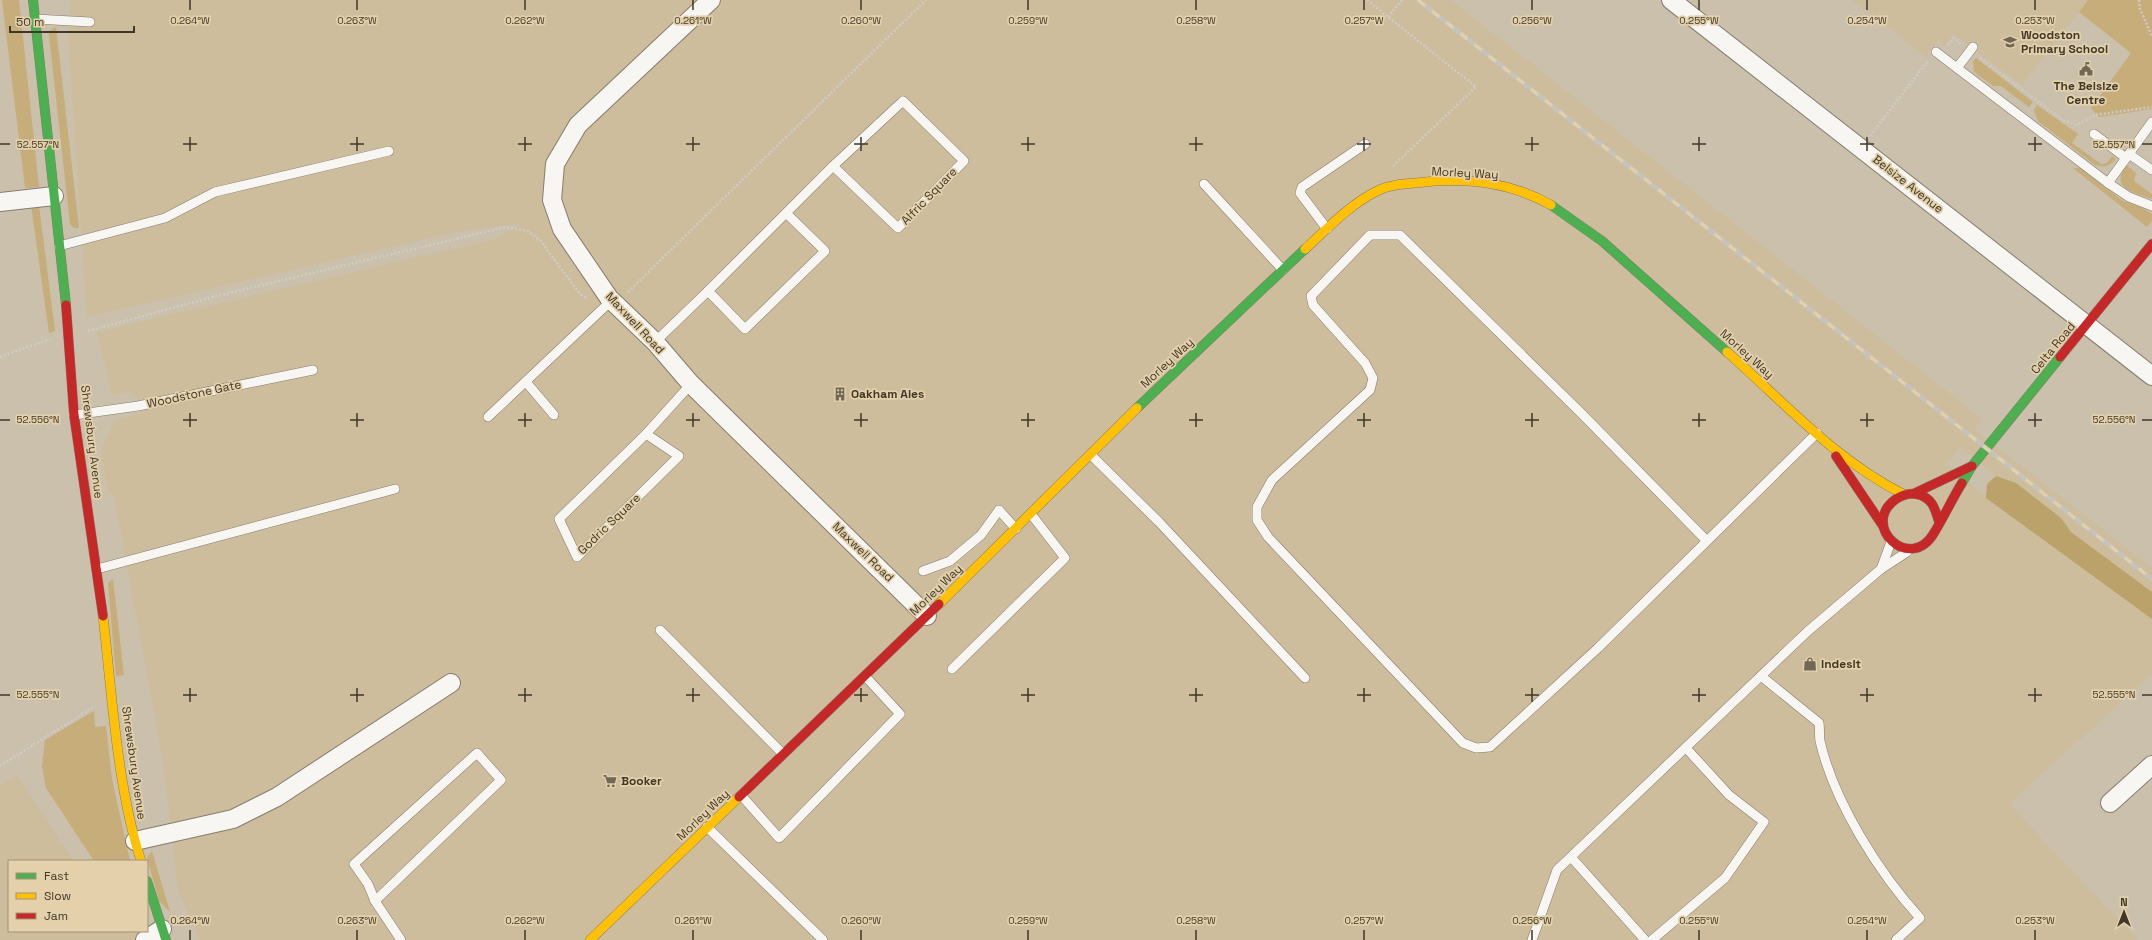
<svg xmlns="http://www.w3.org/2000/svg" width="2152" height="940" font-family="'Space Grotesk',sans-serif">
	<rect width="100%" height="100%" fill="#cac0ac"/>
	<g fill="#cebd9c" fill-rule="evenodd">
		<path d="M71 0H1451L1982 419 1974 429 2152 568V674L2009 804 2138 940H200L178 890 164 767 114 495 108 493 101 449 115 420 140 413 136 394 132 395 131 392 112 395 97 332 496 239 523 223 456 232 87 317 68 32ZM1960 447 1996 476 1987 484 1986 497 1946 465Z"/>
		<path d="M1852 0H2088L2022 85 1953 34 1945 45 1938 40 1926 57Z"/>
		<path d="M17 775 74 861H9V931H130L149 940H0V786Z"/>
	</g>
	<g fill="#c6ad7a">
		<path d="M2 0H19L39 187 25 188Z"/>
		<path d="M2088 0H2152V109L2099 117 2091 108 2131 53 2079 12Z"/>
		<path d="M56 27 79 228H74L70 224 49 35V31Z"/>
		<path d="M1976 58 2033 102 2029 107 2001 86H1993L1974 72 1973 61Z"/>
		<path d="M2037 105 2078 134 2072 143 2101 164 2107 163 2112 156 2116 159C2109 166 2105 168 2095 165L2038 121 2034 110Z"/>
		<path d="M2126 165 2136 173 2134 181 2152 194V199C2136 193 2109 189 2126 165Z"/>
		<path d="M2073 168H2080L2123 201 2141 207 2152 214V221L2147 227Z"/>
		<path d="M31 205H39L55 331 49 333Z"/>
		<path d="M113 579 124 675 116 676 108 583Z"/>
		<path d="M94 711 95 727 106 726 112 779 130 861H94L46 788 42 767 45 740Z"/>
		<path d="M152 851 170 912 159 901 147 858Z"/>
	</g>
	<path fill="#bba26a" d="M1996 476 2016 483 2061 518 2071 532 2152 592V619L1986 498 1987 484Z"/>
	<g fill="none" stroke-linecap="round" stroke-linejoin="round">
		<g stroke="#847c6c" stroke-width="10">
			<g id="lane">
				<path d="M35 19 90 22"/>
				<path d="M1936 52 2108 183 2129 197 2152 206"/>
				<path d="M1957 68 1973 47"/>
				<path d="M903 101 964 161 898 228 833 166Z"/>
				<path d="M2094 134 2126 158"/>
				<path d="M2129 154 2152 170"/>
				<path d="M2108 183 2152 122"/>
				<path d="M1204 184 1283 270"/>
				<path d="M786 213 825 251 745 329 708 291 833 166"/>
				<path d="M1327 229 1300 193 1302 187 1365 144"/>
				<path d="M59 246 165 218 215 192 389 151"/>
				<path d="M655 342 708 291"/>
				<path d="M526 382 554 415"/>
				<path d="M74 415 138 406 313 370"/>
				<path d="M488 417 612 300"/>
				<path d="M646 434 679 456 577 557 559 519Z"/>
				<path d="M646 434 691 384"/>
				<path d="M1091 455 1159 522 1305 678"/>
				<path d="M1707 541 1582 414 1400 235H1370L1311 296 1313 305 1365 363 1373 378 1370 390 1272 480 1257 507V520L1268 537 1463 743 1476 748 1490 747 1598 648 1817 433"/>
				<path d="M97 569 395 489"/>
				<path d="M1881 569 1891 542"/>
				<path d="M923 571 950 561 981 535 999 510 1016 529"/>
				<path d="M660 630 783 754"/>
				<path d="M952 669 1065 558 1031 514"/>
				<path d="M1761 676 1819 723C1820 729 1819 736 1820 741 1834 802 1879 873 1920 918L1896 940"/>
				<path d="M477 753 501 780 375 901 368 884 354 864Z"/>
				<path d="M741 795 779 838 900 714 865 676"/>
				<path d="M707 827 823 940"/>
				<path d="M1571 857 1645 940"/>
				<path d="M375 901 401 940"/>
				<path d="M1532 940 1557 870 1808 631 1881 569 1907 552"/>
				<path d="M1652 940 1725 878 1764 822 1729 795 1686 748"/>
			</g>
		</g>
		<g stroke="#847c6c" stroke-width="20">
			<g id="street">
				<path d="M711 0 578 125 555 164 552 200 562 229 609 298 655 342 691 384 927 616"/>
				<path d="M1671 0 2152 376"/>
				<path d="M0 202 54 196"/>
				<path d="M2110 803 2152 765"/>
				<path d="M135 841 233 819 277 797 451 683"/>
				<path d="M145 940 162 929"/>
			</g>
		</g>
		<g stroke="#847c6c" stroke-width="10">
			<g id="fast">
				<path d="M33 0 66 305"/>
				<path d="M1551 205 1602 241 1727 352"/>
				<path d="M1137 408 1305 249"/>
				<path d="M1962 483 1972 466 2060 357"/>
				<path d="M147 881 166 940"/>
			</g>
		</g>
		<g stroke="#847c6c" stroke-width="10">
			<g id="slow">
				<path d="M1305 249C1328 228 1349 205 1377 191 1389 185 1403 184 1416 183 1462 177 1510 182 1551 205"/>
				<path d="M1727 352C1783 401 1835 460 1903 494"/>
				<path d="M939 604 1137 408"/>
				<path d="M103 616C112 694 117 787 141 861"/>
				<path d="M590 940 739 797"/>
			</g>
		</g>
		<g stroke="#847c6c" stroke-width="10">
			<g id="jam">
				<path d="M66 305 74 415 103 616"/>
				<path d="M2060 357 2152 244"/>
				<path d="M1836 456 1883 526"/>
				<path d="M1915 493 1972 466"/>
				<path d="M1939 522C1935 508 1932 497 1916 494 1910 493 1902 495 1896 499 1859 525 1910 574 1934 533 1944 517 1952 499 1962 483"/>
				<path d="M739 797 939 604"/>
			</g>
		</g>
		<g stroke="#cfccc6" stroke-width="2.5" stroke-dasharray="2 2" stroke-linecap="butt">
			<path d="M1367 0 1476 87 1393 166"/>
			<path d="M2139 0 2140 9 2152 36"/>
			<path d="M1388 17 1402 0"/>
			<path d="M1948 45 1954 38 1961 44"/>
			<path d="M1980 58 2064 121 2077 125 2095 115 2152 107"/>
			<path d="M1870 136 1928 61"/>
			<path d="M628 292 926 0"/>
			<path d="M88 331 224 294 506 227 527 231 540 240 580 294 588 299"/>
			<path d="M0 357 50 339"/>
			<path d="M0 766 95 706"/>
		</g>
		<use href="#lane" stroke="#f7f6f3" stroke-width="9"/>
		<use href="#street" stroke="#f7f6f3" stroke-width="18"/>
		<use href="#fast" stroke="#4caf50" stroke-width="9"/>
		<use href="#slow" stroke="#ffc107" stroke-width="9"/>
		<use href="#jam" stroke="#c62828" stroke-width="9"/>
		<g stroke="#c5c3bd" stroke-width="4.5">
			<path id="rail" d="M1418 0 2152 579"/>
		</g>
		<use href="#rail" stroke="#e4d1ab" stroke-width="3" stroke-dasharray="9" stroke-linecap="butt"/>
	</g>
	<path fill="none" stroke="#3f3728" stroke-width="1.5" d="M190 0V10M357 0V10M525 0V10M693 0V10M861 0V10M1028 0V10M1196 0V10M1364 0V10M1532 0V10M1699 0V10M1867 0V10M2035 0V10M190 137V151M357 137V151M525 137V151M693 137V151M861 137V151M1028 137V151M1196 137V151M1364 137V151M1532 137V151M1699 137V151M1867 137V151M2035 137V151M0 144H10M183 144H197M350 144H364M518 144H532M686 144H700M854 144H868M1021 144H1035M1189 144H1203M1357 144H1371M1525 144H1539M1692 144H1706M1860 144H1874M2028 144H2042M2142 144H2152M190 413V427M357 413V427M525 413V427M693 413V427M861 413V427M1028 413V427M1196 413V427M1364 413V427M1532 413V427M1699 413V427M1867 413V427M2035 413V427M0 420H10M183 420H197M350 420H364M518 420H532M686 420H700M854 420H868M1021 420H1035M1189 420H1203M1357 420H1371M1525 420H1539M1692 420H1706M1860 420H1874M2028 420H2042M2142 420H2152M190 688V702M357 688V702M525 688V702M693 688V702M861 688V702M1028 688V702M1196 688V702M1364 688V702M1532 688V702M1699 688V702M1867 688V702M2035 688V702M0 695H10M183 695H197M350 695H364M518 695H532M686 695H700M854 695H868M1021 695H1035M1189 695H1203M1357 695H1371M1525 695H1539M1692 695H1706M1860 695H1874M2028 695H2042M2142 695H2152M190 930V940M357 930V940M525 930V940M693 930V940M861 930V940M1028 930V940M1196 930V940M1364 930V940M1532 930V940M1699 930V940M1867 930V940M2035 930V940"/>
	<defs>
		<g id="school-bare" transform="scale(1.08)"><path d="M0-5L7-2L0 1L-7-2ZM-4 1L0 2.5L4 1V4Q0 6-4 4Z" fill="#706756" stroke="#e4d1ab" stroke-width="2.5" paint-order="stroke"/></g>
		<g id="civic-bare" transform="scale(1.08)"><path d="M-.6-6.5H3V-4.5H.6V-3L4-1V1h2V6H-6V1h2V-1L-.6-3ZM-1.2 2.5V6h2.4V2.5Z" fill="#706756" stroke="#e4d1ab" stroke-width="2.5" paint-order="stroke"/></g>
		<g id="building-bare" transform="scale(1.08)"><path d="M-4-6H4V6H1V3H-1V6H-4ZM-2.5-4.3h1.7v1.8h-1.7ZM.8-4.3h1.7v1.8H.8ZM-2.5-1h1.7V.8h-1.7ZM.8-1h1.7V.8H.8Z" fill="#706756" stroke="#e4d1ab" stroke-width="2.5" paint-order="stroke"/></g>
		<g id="shop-bare" transform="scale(1.08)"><path d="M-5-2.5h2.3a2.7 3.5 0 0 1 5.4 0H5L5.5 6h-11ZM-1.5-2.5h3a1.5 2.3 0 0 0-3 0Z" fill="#706756" stroke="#e4d1ab" stroke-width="2.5" paint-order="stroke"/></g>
		<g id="supermarket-bare" transform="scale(1.08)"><path d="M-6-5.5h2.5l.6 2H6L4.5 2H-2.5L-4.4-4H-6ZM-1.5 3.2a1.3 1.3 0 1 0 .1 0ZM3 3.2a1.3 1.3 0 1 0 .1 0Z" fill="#706756" stroke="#e4d1ab" stroke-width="2.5" paint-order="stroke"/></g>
	</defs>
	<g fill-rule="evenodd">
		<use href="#school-bare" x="2010" y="42"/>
		<use href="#civic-bare" x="2086" y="69"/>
		<use href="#building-bare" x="840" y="394"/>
		<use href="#shop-bare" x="1810" y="664"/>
		<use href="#supermarket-bare" x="610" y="781"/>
	</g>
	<g text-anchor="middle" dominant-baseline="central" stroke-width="3.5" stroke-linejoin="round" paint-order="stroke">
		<g font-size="12" font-weight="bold" fill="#3f3728" stroke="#e4d1ab" text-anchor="start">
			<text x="2021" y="35">Woodston<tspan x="2021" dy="14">Primary School</tspan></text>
			<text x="2086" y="86" text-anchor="middle">The Belsize<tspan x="2086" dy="14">Centre</tspan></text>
			<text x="851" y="394">Oakham Ales</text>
			<text x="1821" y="664">Indesit</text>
			<text x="621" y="781">Booker</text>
		</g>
		<g font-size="12" fill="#3f3728" stroke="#e4d1ab">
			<text transform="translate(1465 173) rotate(3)">Morley Way</text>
			<text transform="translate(1908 184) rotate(38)">Belsize Avenue</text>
			<text transform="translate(929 196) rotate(-46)">Alfric Square</text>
			<text transform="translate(635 323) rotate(47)">Maxwell Road</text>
			<text transform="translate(2053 348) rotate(-51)">Celta Road</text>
			<text transform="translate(1747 354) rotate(42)">Morley Way</text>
			<text transform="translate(1167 363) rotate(-43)">Morley Way</text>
			<text transform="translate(194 394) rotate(-12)">Woodstone Gate</text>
			<text transform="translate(92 442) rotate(83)">Shrewsbury Avenue</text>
			<text transform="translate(609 524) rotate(-44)">Godric Square</text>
			<text transform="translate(863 552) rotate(44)">Maxwell Road</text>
			<text transform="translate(936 590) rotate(-44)">Morley Way</text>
			<text transform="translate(134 763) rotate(82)">Shrewsbury Avenue</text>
			<text transform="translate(703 815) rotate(-44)">Morley Way</text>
		</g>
	</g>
	<g font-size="10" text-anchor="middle" fill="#3f3728" stroke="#e4d1ab" stroke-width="3.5" stroke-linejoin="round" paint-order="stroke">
		<text x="190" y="24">0.264°W</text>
		<text x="357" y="24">0.263°W</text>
		<text x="525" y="24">0.262°W</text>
		<text x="693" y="24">0.261°W</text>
		<text x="861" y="24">0.260°W</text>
		<text x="1028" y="24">0.259°W</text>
		<text x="1196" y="24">0.258°W</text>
		<text x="1364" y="24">0.257°W</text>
		<text x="1532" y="24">0.256°W</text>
		<text x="1699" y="24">0.255°W</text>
		<text x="1867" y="24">0.254°W</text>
		<text x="2035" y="24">0.253°W</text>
		<text x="38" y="148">52.557°N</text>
		<text x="2114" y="148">52.557°N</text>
		<text x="38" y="423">52.556°N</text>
		<text x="2114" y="423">52.556°N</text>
		<text x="38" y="698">52.555°N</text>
		<text x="2114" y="698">52.555°N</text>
		<text x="190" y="924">0.264°W</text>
		<text x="357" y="924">0.263°W</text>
		<text x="525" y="924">0.262°W</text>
		<text x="693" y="924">0.261°W</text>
		<text x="861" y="924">0.260°W</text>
		<text x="1028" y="924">0.259°W</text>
		<text x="1196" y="924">0.258°W</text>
		<text x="1364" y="924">0.257°W</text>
		<text x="1532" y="924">0.256°W</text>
		<text x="1699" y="924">0.255°W</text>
		<text x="1867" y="924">0.254°W</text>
		<text x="2035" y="924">0.253°W</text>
	</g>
	<rect x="8" y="860" width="140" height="72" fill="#e4d1ab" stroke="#a29377"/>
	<rect x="16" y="873" width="20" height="6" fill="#4caf50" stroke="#a29377"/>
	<text x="44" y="880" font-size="12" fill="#3f3728">Fast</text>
	<rect x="16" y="893" width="20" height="6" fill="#ffc107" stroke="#a29377"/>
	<text x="44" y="900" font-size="12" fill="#3f3728">Slow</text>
	<rect x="16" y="913" width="20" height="6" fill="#c62828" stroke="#a29377"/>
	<text x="44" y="920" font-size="12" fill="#3f3728">Jam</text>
	<g transform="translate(2124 912)" stroke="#e4d1ab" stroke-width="3" paint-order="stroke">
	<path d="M0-3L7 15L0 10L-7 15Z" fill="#3f3728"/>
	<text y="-6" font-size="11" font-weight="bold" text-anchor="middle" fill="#3f3728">N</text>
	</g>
	<path d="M10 26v6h124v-6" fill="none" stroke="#3f3728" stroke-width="2"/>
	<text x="16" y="26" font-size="12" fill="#3f3728" stroke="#e4d1ab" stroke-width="3" paint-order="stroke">50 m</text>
</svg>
